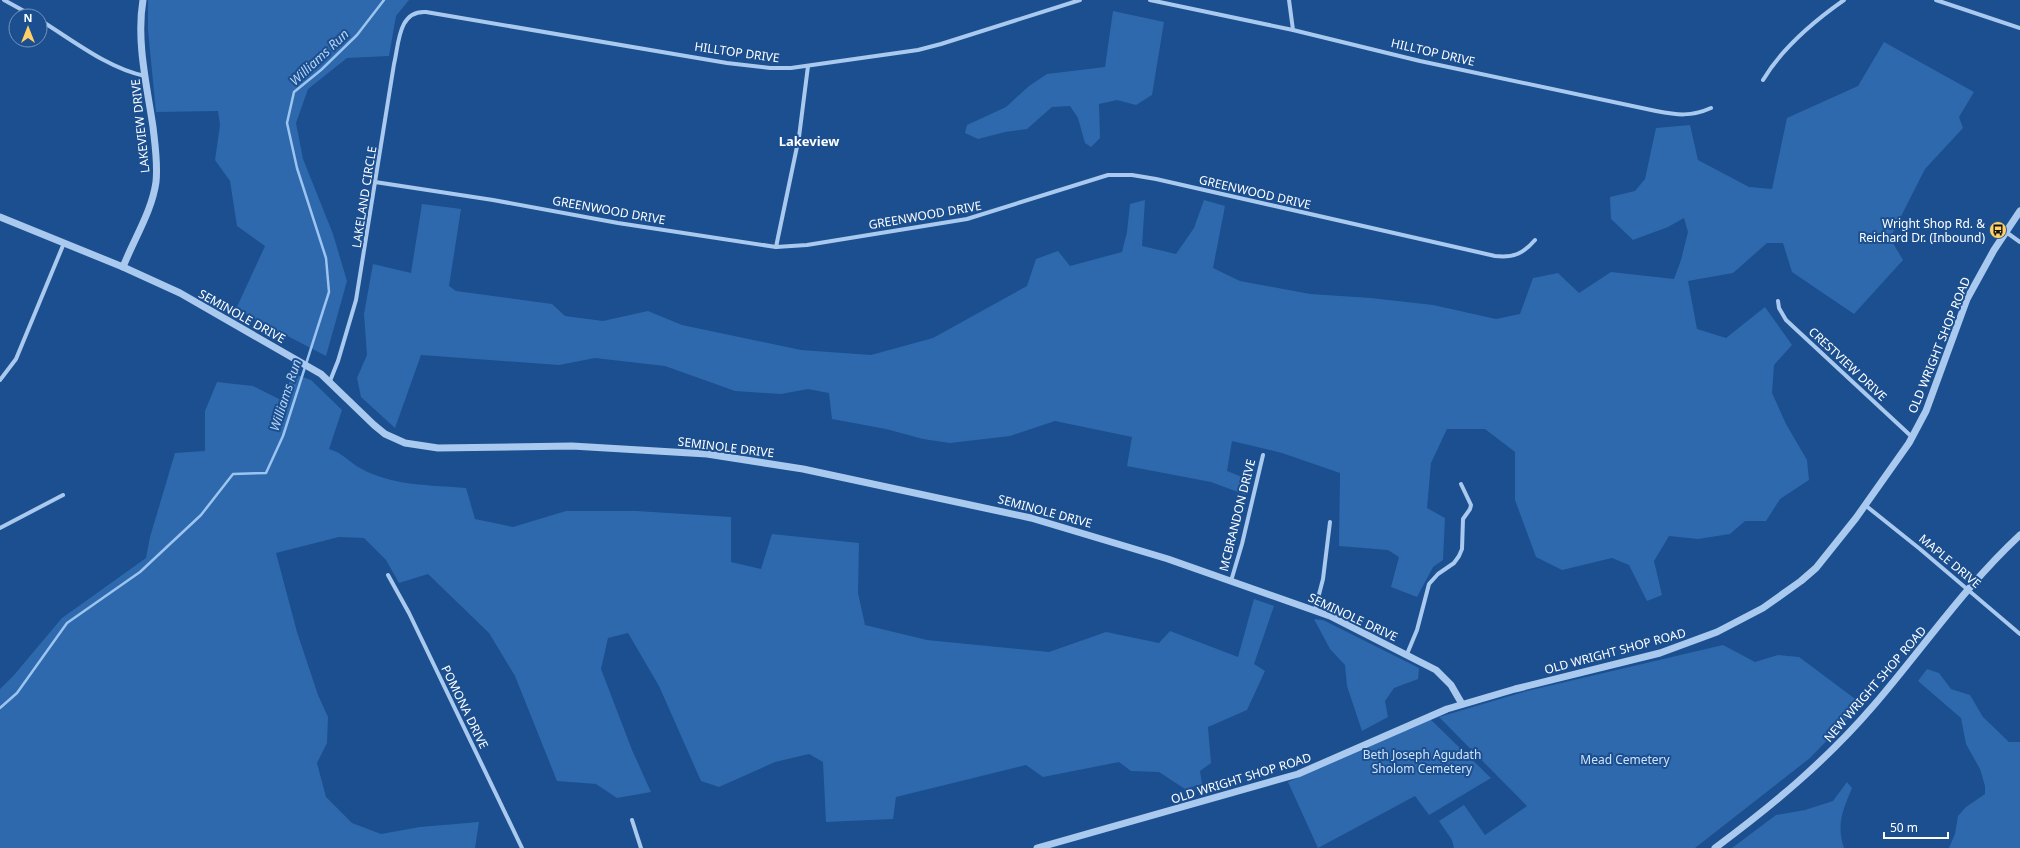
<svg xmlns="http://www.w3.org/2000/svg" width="2020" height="848" font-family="'Noto Sans',sans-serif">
	<rect width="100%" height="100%" fill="#1b4f8f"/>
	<g fill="#2e69ad">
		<path d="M148 0H409L396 16 389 56 347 58 308 89 296 123 303 159 333 234 347 281 326 356 236 309 265 246 237 226 230 181 215 160 220 125 218 111 156 112 148 30Z"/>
		<path d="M1113 11 1164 22 1152 95 1136 105 1117 100 1099 104 1100 138 1091 147 1085 143 1078 118 1070 106 1052 107 1027 129 1005 132 978 139 965 133 967 125 1006 107 1029 86 1047 74 1105 67Z"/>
		<path d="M1884 42 1974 92 1959 117 1963 128 1925 169 1890 238 1903 260 1854 314 1792 272 1783 243H1767L1733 273 1688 281 1697 329 1726 338 1765 307 1792 345 1774 365 1772 393 1786 424 1807 460 1809 480 1780 499 1766 521H1745L1730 534 1698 539 1669 536 1654 561 1662 595 1647 601 1629 565 1612 558 1562 570 1536 557 1515 500V452L1485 429H1447L1431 463 1427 508 1445 518 1443 560 1433 567 1417 597 1391 587 1399 557 1388 550 1339 546 1340 473 1282 453 1232 441 1227 471 1247 479 1246 495 1211 482 1127 466 1132 437 1055 421 1010 436 950 443 923 439 886 429 832 419 829 393 808 389 781 394 735 391 665 366 595 358 559 365 421 355 395 428 361 397 357 378 367 355 364 314 373 264 411 273 422 204 461 209 449 286 456 291 552 304 565 316 603 321 648 311 682 325 801 350 871 355 933 338 1027 286 1036 259 1058 251 1070 266 1122 252 1127 232 1130 204 1145 200 1142 246 1176 254 1194 228 1204 200 1225 206 1213 268 1240 281 1310 294 1371 298 1433 305 1496 319 1520 314 1533 278 1558 273 1579 293 1611 272 1674 279 1681 260 1688 232 1684 218 1668 227 1633 240 1611 219 1610 197 1635 191 1645 179 1656 128 1690 125 1698 160 1749 187 1772 189 1787 118 1858 86Z"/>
		<path d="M292 373 311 380 342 410 329 449C343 453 349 462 360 468 392 486 430 485 466 488L475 519 513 527 566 511H637L731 517V562L761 569 772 534 859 543 858 593 865 625 927 640 1049 652 1106 632 1159 643 1170 631 1238 657 1254 599 1274 606 1254 664 1265 671 1247 710 1208 727 1211 763 1200 771 1202 784 1185 789 1159 772 1131 771 1119 762 1043 777 1026 765 896 797 893 819 826 822 823 762 809 754 775 762 719 787 701 781 659 686 628 633 608 638 601 669 632 750 651 792 617 798 596 784 557 781 515 676 489 633 428 574 399 583 386 560 364 538 339 537 276 553 297 632 318 695 328 717 327 743 317 763 326 797 352 823 381 834 420 827 479 822 475 848H0V689L14 675 62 618 146 558 150 537 175 453 205 451V411L217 382 253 386 283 401Z"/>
		<path d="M1314 619 1323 620 1419 668 1418 679 1394 688 1385 701 1388 717 1362 731 1347 686 1345 665 1330 649Z"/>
		<path d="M1723 645 1755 662 1778 655 1799 657 1862 704 1810 758 1695 848H1454L1452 840 1439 821 1464 805 1485 835 1527 806 1439 717 1527 691Z"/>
		<path d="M1927 669 1939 673 1951 689 1970 695 1983 717 2009 742H2020V848H1949L1955 834 1958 816 1966 807 1985 794V786L1980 769 1966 744 1961 718 1918 681Z"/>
		<path d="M1429 718 1491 778 1429 815 1415 796 1318 848 1288 782Z"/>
		<path d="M1847 782 1852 788C1843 810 1836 824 1844 848H1732L1776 815 1805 810 1833 801Z"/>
	</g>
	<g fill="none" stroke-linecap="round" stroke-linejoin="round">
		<path stroke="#9cc4f0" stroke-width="2.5" d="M0 708 17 693 67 623 140 572 201 515 233 474 266 473 283 436 329 292 326 258 297 168 287 123 294 92 321 70 357 35 384 0"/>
		<g stroke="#a9c9ee" stroke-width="4">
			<path d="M4 0 33 16"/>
			<path d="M1150 0 1293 30 1420 61 1656 111C1677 115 1691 117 1711 108"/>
			<path d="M1289 0 1293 30"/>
			<path d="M1936 0 2020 28"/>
			<path d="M40 20C72 40 109 69 145 76"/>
			<path d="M1763 80C1782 48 1814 21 1844 0"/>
			<path d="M375 182 493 200 618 223 776 247 807 245 967 219 1108 175H1132L1156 179 1495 256C1513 258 1523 254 1535 240"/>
			<path d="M2006 232 2020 242"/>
			<path d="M776 247 799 137 808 66"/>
			<path d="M1778 301 1779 308 1786 320 1912 437"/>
			<path d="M0 380 16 359 64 243"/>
			<path d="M330 381 338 361 356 300 394 64C399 44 398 10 426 12L727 63 770 68H791L918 50 941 44 1080 0"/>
			<path d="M1865 505 1920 549 2020 634"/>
			<path d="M0 528 63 495"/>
			<path d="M388 575 409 613 522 848"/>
			<path d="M1231 581 1242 544 1263 455"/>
			<path d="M1315 610 1323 579 1330 522"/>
			<path d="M1407 654 1417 630 1429 584 1438 574 1454 563 1459 556 1462 549 1463 519 1470 509 1471 505 1461 484"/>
			<path d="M632 820 641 848"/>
		</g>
		<g stroke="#a9c9ee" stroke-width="7">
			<path d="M0 217 123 267 180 293 321 374 374 425 385 434 405 443 438 448 572 446 707 454 803 469 1031 518 1168 559 1330 616 1436 670 1451 685 1462 704"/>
			<path d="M123 267C134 239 152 211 156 182 158 163 155 145 153 127 147 86 136 41 143 0"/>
			<path d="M1037 848 1298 774 1447 709 1515 689 1660 653 1717 632 1763 608 1801 581 1816 568 1856 518 1909 443 1926 411 1967 299 1994 250 2020 211"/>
			<path d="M1715 848C1773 805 1827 760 1874 705 1923 648 1965 586 2020 535"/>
		</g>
	</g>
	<defs>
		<g id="bus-disc" transform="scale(0.9)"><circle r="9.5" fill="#ffd166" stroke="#1b4f8f"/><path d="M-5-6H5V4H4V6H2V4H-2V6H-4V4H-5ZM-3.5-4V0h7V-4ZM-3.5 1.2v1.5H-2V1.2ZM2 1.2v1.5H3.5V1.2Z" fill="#111"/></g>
	</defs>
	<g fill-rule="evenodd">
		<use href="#bus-disc" x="1998" y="230"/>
	</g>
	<g text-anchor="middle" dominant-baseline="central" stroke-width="4" stroke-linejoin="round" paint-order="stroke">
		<g font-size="12" fill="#fff" stroke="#1b4f8f">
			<text transform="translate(737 52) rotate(8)">HILLTOP DRIVE</text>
			<text transform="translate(1433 52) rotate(13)">HILLTOP DRIVE</text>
			<text transform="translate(140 126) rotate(-96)">LAKEVIEW DRIVE</text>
			<text transform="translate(1255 192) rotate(13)">GREENWOOD DRIVE</text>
			<text transform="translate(364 197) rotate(-81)">LAKELAND CIRCLE</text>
			<text transform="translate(609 210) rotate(10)">GREENWOOD DRIVE</text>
			<text transform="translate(925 215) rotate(-10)">GREENWOOD DRIVE</text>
			<text transform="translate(242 316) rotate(29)">SEMINOLE DRIVE</text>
			<text transform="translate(1939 345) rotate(-68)">OLD WRIGHT SHOP ROAD</text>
			<text transform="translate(1848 364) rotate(43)">CRESTVIEW DRIVE</text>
			<text transform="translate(726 447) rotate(7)">SEMINOLE DRIVE</text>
			<text transform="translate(1045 511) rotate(15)">SEMINOLE DRIVE</text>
			<text transform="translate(1237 515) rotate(-76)">MCBRANDON DRIVE</text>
			<text transform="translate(1950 561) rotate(40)">MAPLE DRIVE</text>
			<text transform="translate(1353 617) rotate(25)">SEMINOLE DRIVE</text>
			<text transform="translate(1615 651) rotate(-15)">OLD WRIGHT SHOP ROAD</text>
			<text transform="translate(1875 684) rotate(-49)">NEW WRIGHT SHOP ROAD</text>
			<text transform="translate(465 707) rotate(64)">POMONA DRIVE</text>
			<text transform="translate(1241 778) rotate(-17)">OLD WRIGHT SHOP ROAD</text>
		</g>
		<g font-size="12" fill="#fff" stroke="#1b4f8f" text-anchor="end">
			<text x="1985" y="223">Wright Shop Rd. &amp;<tspan x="1985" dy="14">Reichard Dr. (Inbound)</tspan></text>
		</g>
		<g font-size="12" fill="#cfe3fa" stroke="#1b4f8f">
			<text x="1422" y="754">Beth Joseph Agudath<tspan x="1422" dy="14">Sholom Cemetery</tspan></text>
			<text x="1625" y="759">Mead Cemetery</text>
		</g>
		<g font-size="13" font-style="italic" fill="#b5d3f5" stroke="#1b4f8f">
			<text transform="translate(319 57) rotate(-43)">Williams Run</text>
			<text transform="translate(285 395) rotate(-72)">Williams Run</text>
		</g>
		<g font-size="13" font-weight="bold" fill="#fff" stroke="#1b4f8f">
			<text x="809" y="141">Lakeview</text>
		</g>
	</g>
	<g transform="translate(28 28)"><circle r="19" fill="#1b4f8f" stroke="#7695bc"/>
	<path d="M0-3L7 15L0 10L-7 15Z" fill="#ffd166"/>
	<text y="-6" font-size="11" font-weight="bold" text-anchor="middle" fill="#ffffff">N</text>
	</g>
	<path d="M1884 832v6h64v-6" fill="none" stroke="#ffffff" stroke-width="2"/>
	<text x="1890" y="832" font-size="12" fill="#ffffff" stroke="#1b4f8f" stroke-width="3" paint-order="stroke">50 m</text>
</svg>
